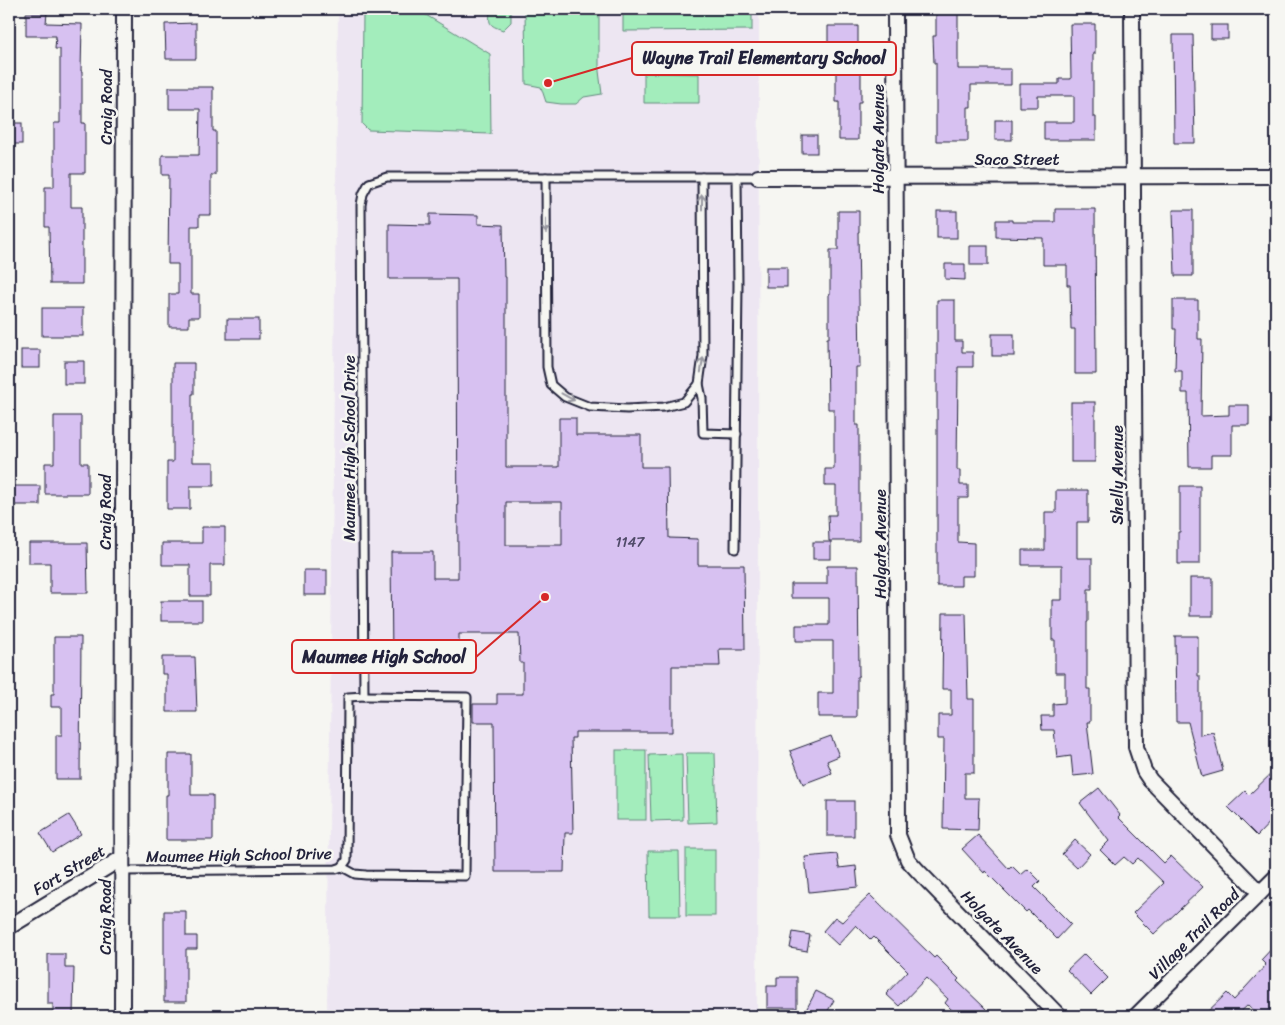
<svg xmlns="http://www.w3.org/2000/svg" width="1285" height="1025" font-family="Sriracha,sans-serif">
	<rect width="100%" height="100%" fill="#f6f6f2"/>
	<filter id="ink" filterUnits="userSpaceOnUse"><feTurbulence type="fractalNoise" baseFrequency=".02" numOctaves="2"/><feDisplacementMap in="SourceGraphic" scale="10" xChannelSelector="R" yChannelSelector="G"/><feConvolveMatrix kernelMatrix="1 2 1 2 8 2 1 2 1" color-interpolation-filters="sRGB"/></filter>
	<g filter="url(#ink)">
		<path fill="#ede6f2" d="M338 9H759L757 1016H327Z"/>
		<g fill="#a3edbc" stroke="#62887c">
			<path d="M490 9H511V22L503 30C488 25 489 24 490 9Z"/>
			<path d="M599 9V71L602 94 584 97 576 104H561L546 102 541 87 526 84 525 10Z"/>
			<path d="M623 9H752V30L623 31Z"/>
			<path d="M363 12H421L490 54 491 134 368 130 362 124Z"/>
			<path d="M644 73 699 74V103H644Z"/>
			<rect x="616" y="750" width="30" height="70"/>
			<path d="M686 753H715L717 822 688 823Z"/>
			<path d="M682 754 683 820 651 821 649 755Z"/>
			<rect x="686" y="849" width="29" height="67"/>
			<path d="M648 851H679L680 916H649Z"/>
		</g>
		<g fill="#d7c1f1" stroke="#22223b" fill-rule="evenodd">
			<path d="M936 9H958V69H1011V85H971V107H968V141H936V63H934L933 36H936Z"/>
			<path d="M26 13H47L46 23 82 24 81 71H82V123H85V173H71V207H82V284H50L49 227H45V187H54V123H60V49H55L56 36H26Z"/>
			<path d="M196 23V59H166L165 24Z"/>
			<path d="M1070 24H1095V54H1093V117H1096V140H1044V122H1074V96H1038V107H1019V84H1059V79H1071Z"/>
			<rect x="1211" y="25" width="17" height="14"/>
			<path d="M828 26H858V72H861V102H858V140H839V102H836V55H828Z"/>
			<path d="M1173 35H1193L1195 143H1174Z"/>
			<path d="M169 87H213V131H216V175H211V215H199V226H191V294H199V317H189V327H169V294H178V264H168L169 175H162V155H199L200 109H169Z"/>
			<rect x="995" y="120" width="17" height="20"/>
			<rect x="9" y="123" width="13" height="21"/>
			<rect x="802" y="135" width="15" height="18"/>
			<path d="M1055 209H1095L1096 374H1075V329H1071L1070 285H1067V265H1043V238L996 237V220H1012V222H1055Z"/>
			<path d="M1173 210H1193V276H1175Z"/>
			<path d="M838 211H859V232H858L860 367H856V425H859V541H829L828 515H836V486H825V469H834V409H828L827 338H829V294H830V250H838Z"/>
			<rect x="937" y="211" width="20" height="27"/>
			<path d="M430 214 478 215V224L503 225 504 277H506V467H559V418H576V435H641V467H668L669 538 698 539V565H744L745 649H719L720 666H672V732H575V738H571L573 833H565L564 872H495L494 722H473V704H497V694H523V663H520L519 634H459V662H392L391 552H433V578H458L457 279H389V224L430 225ZM506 502H562V545H506Z"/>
			<rect x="970" y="246" width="18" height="19"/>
			<path d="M945 264H965V280L945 279Z"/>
			<rect x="766" y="267" width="21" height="20"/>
			<path d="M937 300H955V341H962V352H973V367H958L957 470H960V485H968V498H958V542L974 543V576H961V586H937Z"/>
			<path d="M1173 300H1198V339H1202L1201 416 1229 415V405H1249V425H1232V455H1211V467H1189L1188 393H1182V371H1175L1176 329H1173Z"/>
			<rect x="42" y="308" width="41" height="28"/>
			<rect x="227" y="319" width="32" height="20"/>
			<rect x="992" y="334" width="22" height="22"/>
			<rect x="21" y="350" width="19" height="18"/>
			<rect x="64" y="361" width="20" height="23"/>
			<path d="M173 363H194V394H192V462H214V486H190V509H167V462H173Z"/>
			<rect x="1071" y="402" width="24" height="60"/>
			<path d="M54 416H81V463H88V494H45V463H54Z"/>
			<rect x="9" y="486" width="31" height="19"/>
			<path d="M1180 486H1200V564H1178V532H1180Z"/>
			<path d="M1056 490H1088V522H1077V558H1092V589H1088V622H1087V689H1090V722H1087L1093 774 1073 776 1071 756 1057 758 1054 730H1042L1041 716H1053V704L1065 703V673H1055V640H1052V600H1062V565H1022V550H1045V512H1056Z"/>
			<path d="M202 527H225V565H210V596H190V565H162V543H202Z"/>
			<rect x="813" y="542" width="18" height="17"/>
			<path d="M29 543H87L88 593H50V563H29Z"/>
			<path d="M827 566H858L859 676H857V717H818V693H833V641H796V625H829V598H791V584H827Z"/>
			<rect x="304" y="570" width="23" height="25"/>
			<rect x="1190" y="578" width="23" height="38"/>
			<rect x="161" y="601" width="41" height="20"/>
			<path d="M943 613H966L968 699H974V773H965V798H979L978 830 943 829 944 739H938V715H951V689H942Z"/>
			<path d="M1175 636H1198V676H1200V735L1213 732 1223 771 1202 777 1188 722H1176Z"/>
			<path d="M54 637H81L80 779H56V735H62V707H51V694H54Z"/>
			<path d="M162 657H195L197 712H167V674H162Z"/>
			<path d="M831 736 839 756 827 761 832 773 803 784 790 751Z"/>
			<path d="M168 754H191V795H213V840H166V795H168Z"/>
			<path d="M1276 769V816L1257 836 1228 807 1245 791 1249 795Z"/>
			<path d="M1099 788 1120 815 1118 817 1164 863 1171 856 1203 887 1154 934 1133 913 1164 883 1138 858 1132 864 1124 857 1115 865 1100 850 1109 841 1080 803Z"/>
			<rect x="827" y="801" width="27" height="35"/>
			<path d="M69 815 81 834 52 852 40 833Z"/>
			<path d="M978 835 1009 869 1012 866 1021 875 1028 869 1040 881 1034 887 1071 924 1057 939 1028 910 1026 912 985 871 984 873 962 849Z"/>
			<path d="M1075 840 1090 854 1077 868 1062 854Z"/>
			<path d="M837 854 839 868 856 866 858 887 809 892 805 857Z"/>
			<path d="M870 895 934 958 936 956 959 979 957 981 986 1009 979 1016H958L945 1003 948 999 926 978 899 1006 886 994 908 971 874 937 871 940 856 925 838 945 823 931 835 917 842 922Z"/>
			<path d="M164 911H186V936H197V949H186V1002H164Z"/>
			<path d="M793 932 810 935 807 951 790 948Z"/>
			<path d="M1276 944V1004L1265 1016H1260L1248 1005 1236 1016H1203L1227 993 1234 1000 1266 965 1261 960Z"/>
			<path d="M48 954H65V968H74L73 1016H53V1004H48Z"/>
			<path d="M1084 954 1108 978 1091 995 1067 970Z"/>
			<path d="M777 977H797V1008H767V986H777Z"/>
			<path d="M816 991 834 1000 825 1016H812L805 1012Z"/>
		</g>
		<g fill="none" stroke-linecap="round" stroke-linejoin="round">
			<g stroke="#22223b" stroke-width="11">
				<g id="service">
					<path d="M546 177 547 367 551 385 565 397 590 407 627 409 664 407 684 402 699 384 703 356 702 177"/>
					<path d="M699 384 702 398 703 433 737 434"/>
					<path d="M735 549 738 285 737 177"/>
					<path d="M342 867 355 874 366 875 465 876 467 697 364 696"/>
					<path d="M122 871 336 869 342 867 347 860 348 697 364 696 361 205 363 194 369 183 387 177H758"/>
				</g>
			</g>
			<g stroke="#22223b" stroke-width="18">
				<g id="minor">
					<path d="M895 9 898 835 908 860 918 871 1059 1016"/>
					<path d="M1132 9 1136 747 1144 771 1150 780 1260 893"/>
					<path d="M758 177 1276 176"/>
					<path d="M9 927 122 858"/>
					<path d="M122 1016 124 9"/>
					<path d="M1136 1016 1276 877"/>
				</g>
			</g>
			<use href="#service" stroke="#f6f6f2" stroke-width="7"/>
			<use href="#minor" stroke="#f6f6f2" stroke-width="14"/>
		</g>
		<defs><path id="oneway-shaft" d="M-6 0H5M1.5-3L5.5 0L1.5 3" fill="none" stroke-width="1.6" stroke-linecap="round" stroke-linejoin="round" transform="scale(1.25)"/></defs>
		<g stroke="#9797a0">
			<use href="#oneway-shaft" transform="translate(702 202) rotate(-90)"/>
			<use href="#oneway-shaft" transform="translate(546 226) rotate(90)"/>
			<use href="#oneway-shaft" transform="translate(702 365) rotate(-81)"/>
			<use href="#oneway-shaft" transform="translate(568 397) rotate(29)"/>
		</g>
	</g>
	<g text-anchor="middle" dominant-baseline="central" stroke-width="5" stroke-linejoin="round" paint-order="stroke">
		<g font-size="14" fill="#4f4a68">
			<text x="630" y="542">1147</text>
		</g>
		<g font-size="16" fill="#22223b" stroke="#f6f6f2">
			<text transform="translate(106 107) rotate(-90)">Craig Road</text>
			<text transform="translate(878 139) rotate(-90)">Holgate Avenue</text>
			<text x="1017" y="159">Saco Street</text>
			<text transform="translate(349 448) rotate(-90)">Maumee High School Drive</text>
			<text transform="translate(1117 475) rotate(-90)">Shelly Avenue</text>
			<text transform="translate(105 512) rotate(-90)">Craig Road</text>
			<text transform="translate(880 544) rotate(-90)">Holgate Avenue</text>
			<text transform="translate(239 855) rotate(-1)">Maumee High School Drive</text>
			<text transform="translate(69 870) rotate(-31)">Fort Street</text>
			<text transform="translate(105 917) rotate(-90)">Craig Road</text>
			<text transform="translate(1002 932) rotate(46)">Holgate Avenue</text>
			<text transform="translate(1194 934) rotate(-45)">Village Trail Road</text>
		</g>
	</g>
	<path fill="none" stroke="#d62828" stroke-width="2" d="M548 83L632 58M545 597L476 657"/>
	<g fill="#d62828" stroke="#f6f6f2" stroke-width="2">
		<circle cx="548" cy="83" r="5"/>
		<circle cx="545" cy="597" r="5"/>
	</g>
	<g fill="#f6f6f2" stroke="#d62828" stroke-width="2">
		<rect x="632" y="42" width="264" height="33" rx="5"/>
		<rect x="292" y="640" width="184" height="33" rx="5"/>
	</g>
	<g font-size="18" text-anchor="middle" font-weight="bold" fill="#22223b">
		<text x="764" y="64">Wayne Trail Elementary School</text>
		<text x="384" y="663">Maumee High School</text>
	</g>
	<rect width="1285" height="1025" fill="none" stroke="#f6f6f2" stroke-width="30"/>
	<rect x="15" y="15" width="1255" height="995" fill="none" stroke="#22223b" stroke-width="2" filter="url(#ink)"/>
</svg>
